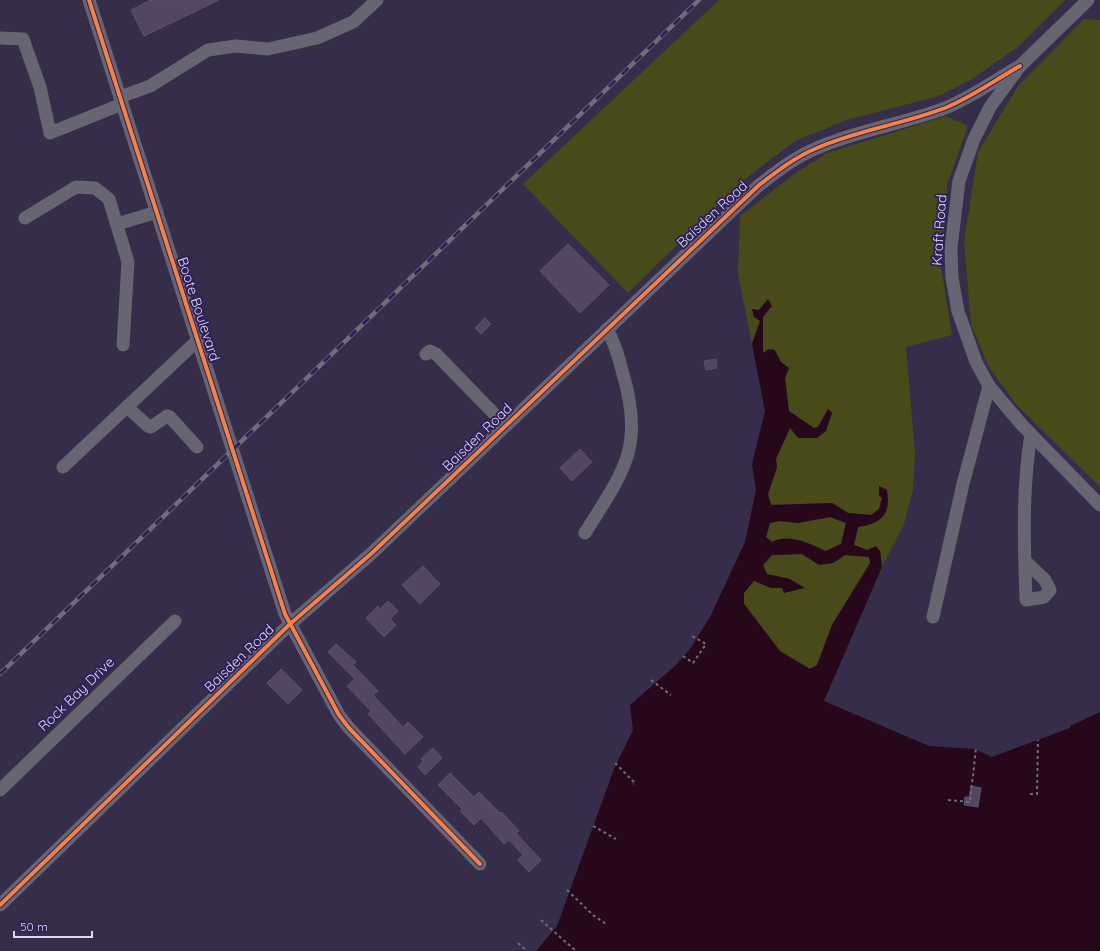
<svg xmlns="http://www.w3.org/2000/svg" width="1100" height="951" font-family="Quicksand,sans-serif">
	<rect width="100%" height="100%" fill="#352d4a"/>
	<g fill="#484a1a">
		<path d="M719 0H1065L1019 46 972 79 939 96 847 120 795 141 744 180 628 293 523 184Z"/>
		<path d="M1084 19 1100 20V487L1016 404 988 366 971 324 964 242 978 152 1018 86Z"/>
		<path d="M946 116 968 126 947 185 941 267 952 335 906 347 915 455 913 490 904 524 882 567 880 551 867 550 853 545 858 527 873 524 889 503 879 495 882 498 879 509 871 515 848 513 832 503 771 505 768 494 777 467 776 459 790 428 817 438 832 414 828 409 818 427 814 428 789 411 785 378 788 368 763 351V317L768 310V299L759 310H752L760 321 752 344 738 274 740 216 793 175 827 153Z"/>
		<path d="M830 517 846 523 841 544 826 551 798 540 772 542 766 537 770 523 780 521 798 523Z"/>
		<path d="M802 554 819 565 833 563 845 555 869 557 871 563 832 625 817 665 809 669 780 651 744 604V593L754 580 771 588H782L790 579 767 574 763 565 772 555Z"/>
	</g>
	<path fill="#26081a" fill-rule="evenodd" d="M768 299 772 306 763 317V351L764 353 768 349 775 350 781 362 789 368 785 378 789 411 814 428 818 427 828 409 832 413 826 431 817 438H798L790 428 776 459 777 467 768 494 771 505 832 503 848 513 871 515 879 509 882 498 879 495V486L887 490C891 515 882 523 858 527L854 545 867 550 876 546 880 551 882 567 824 701 929 746 975 749 992 757 1070 728V726L1100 712V951H536L557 926 614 769 633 730 630 705 676 665 690 649 710 617 745 542 756 490 752 464 765 411 752 344 760 321 754 317 752 309 759 310ZM830 517 846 523 841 544 826 551C810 544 789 533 772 542L766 537 770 523 780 521 798 523ZM802 554 819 565 833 563 845 555 869 557 870 563 832 625 817 665 810 669 780 651 744 604V593L754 581 771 588H782L784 593 805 588 790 579 767 574 763 565 772 555Z"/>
	<g fill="#534564" stroke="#5b5169">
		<path d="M151 0H219L144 36 131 10Z"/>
		<path d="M568 244 609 285 580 313 540 271Z"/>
		<path d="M485 318 491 324 481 334 475 328Z"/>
		<path d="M716 359 717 368 706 370 704 361Z"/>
		<path d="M580 449 592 462 572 481 560 468Z"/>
		<path d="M423 566 440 584 420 604 402 585Z"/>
		<path d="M388 601 398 611 390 619 396 625 384 637 366 618 378 606 380 609Z"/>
		<path d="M336 644 356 662 353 665 378 691 373 695 403 727 408 722 423 737 405 754 368 714 371 711 347 686 355 679 328 652Z"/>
		<path d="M281 669 302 690 288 704 267 683Z"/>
		<path d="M433 748 442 758 425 775 418 767 423 761 421 759Z"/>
		<path d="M450 773 474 797 479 792 500 813 502 812 519 831 516 833 541 860 529 872 518 860 523 855 509 840 504 844 481 818 474 825 460 811 462 809 438 785Z"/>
		<path d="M971 786 981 788 978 807 964 805 965 797H969Z"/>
	</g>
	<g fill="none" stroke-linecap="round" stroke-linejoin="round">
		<g stroke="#706d7b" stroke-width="2" stroke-dasharray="3 3" stroke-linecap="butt">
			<path d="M683 656 693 663 706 644 692 636"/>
			<path d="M651 680 671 695"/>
			<path d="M615 763 635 783 633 784"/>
			<path d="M1030 794H1037L1038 740"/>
			<path d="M948 800 970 802 976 748"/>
			<path d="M593 826 616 839"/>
			<path d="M567 890 593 915 606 924"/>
			<path d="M541 920 576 951"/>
			<path d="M518 943 527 951"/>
		</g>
		<g stroke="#676571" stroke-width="13">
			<path d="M89 0 285 614 339 715 349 728 480 864"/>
			<path d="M1088 0 1020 66 990 107 974 139 959 181 951 248 952 278 958 311 976 362 989 386 1022 425 1100 505"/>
			<path d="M0 38 23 39 40 87 50 133 122 104"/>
			<path d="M120 97 150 86 208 50 236 46 268 49 317 38 353 22 377 0"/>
			<path d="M25 218 76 187 95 188 109 199 128 262 123 345"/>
			<path d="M117 224 157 212"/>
			<path d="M426 354 430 351 436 354 505 425"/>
			<path d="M127 407 148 426 151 427 167 416 170 417 197 447"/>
			<path d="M63 467 197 341"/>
			<path d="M585 533C623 472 645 448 623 374 619 358 615 343 607 329"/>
			<path d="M1025 561 1045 580 1050 590 1044 597 1026 600C1024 544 1022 489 1031 434"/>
			<path d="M933 617 963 484 989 386"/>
			<path d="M0 790 175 621"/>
			<path d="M0 905 290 624 372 553 758 186C776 172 795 157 817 148 858 130 903 124 945 108 972 97 995 80 1020 66"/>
		</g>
		<g stroke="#706d7d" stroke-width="4.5">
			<path id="rail" d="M0 674 699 0"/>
		</g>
		<use href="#rail" stroke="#2f2156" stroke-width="3" stroke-dasharray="9" stroke-linecap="butt"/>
		<g stroke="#2f2156" stroke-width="6">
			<g id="cycleway">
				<path d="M89 0 285 614 339 715 349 728 480 864"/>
				<path d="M0 905 290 624 372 553 758 186C776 172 795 157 817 148 858 130 903 124 945 108 972 97 995 80 1020 66"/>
			</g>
		</g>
		<use href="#cycleway" stroke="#f48246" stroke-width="4"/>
	</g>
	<g text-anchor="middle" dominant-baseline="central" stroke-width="4" stroke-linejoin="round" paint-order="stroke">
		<g font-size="14" fill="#ddd8fa" stroke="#2f2156">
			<text transform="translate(712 214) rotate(-43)">Baisden Road</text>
			<text transform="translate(939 230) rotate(-86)">Kraft Road</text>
			<text transform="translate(199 309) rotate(72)">Boote Boulevard</text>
			<text transform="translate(477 437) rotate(-44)">Baisden Road</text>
			<text transform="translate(239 658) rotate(-44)">Baisden Road</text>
			<text transform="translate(76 694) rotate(-44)">Rock Bay Drive</text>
		</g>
	</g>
	<path d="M14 931v6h78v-6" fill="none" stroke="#ddd8fa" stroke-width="2"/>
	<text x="20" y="931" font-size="12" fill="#ddd8fa" stroke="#2f2156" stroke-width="3" paint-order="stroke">50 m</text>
</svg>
